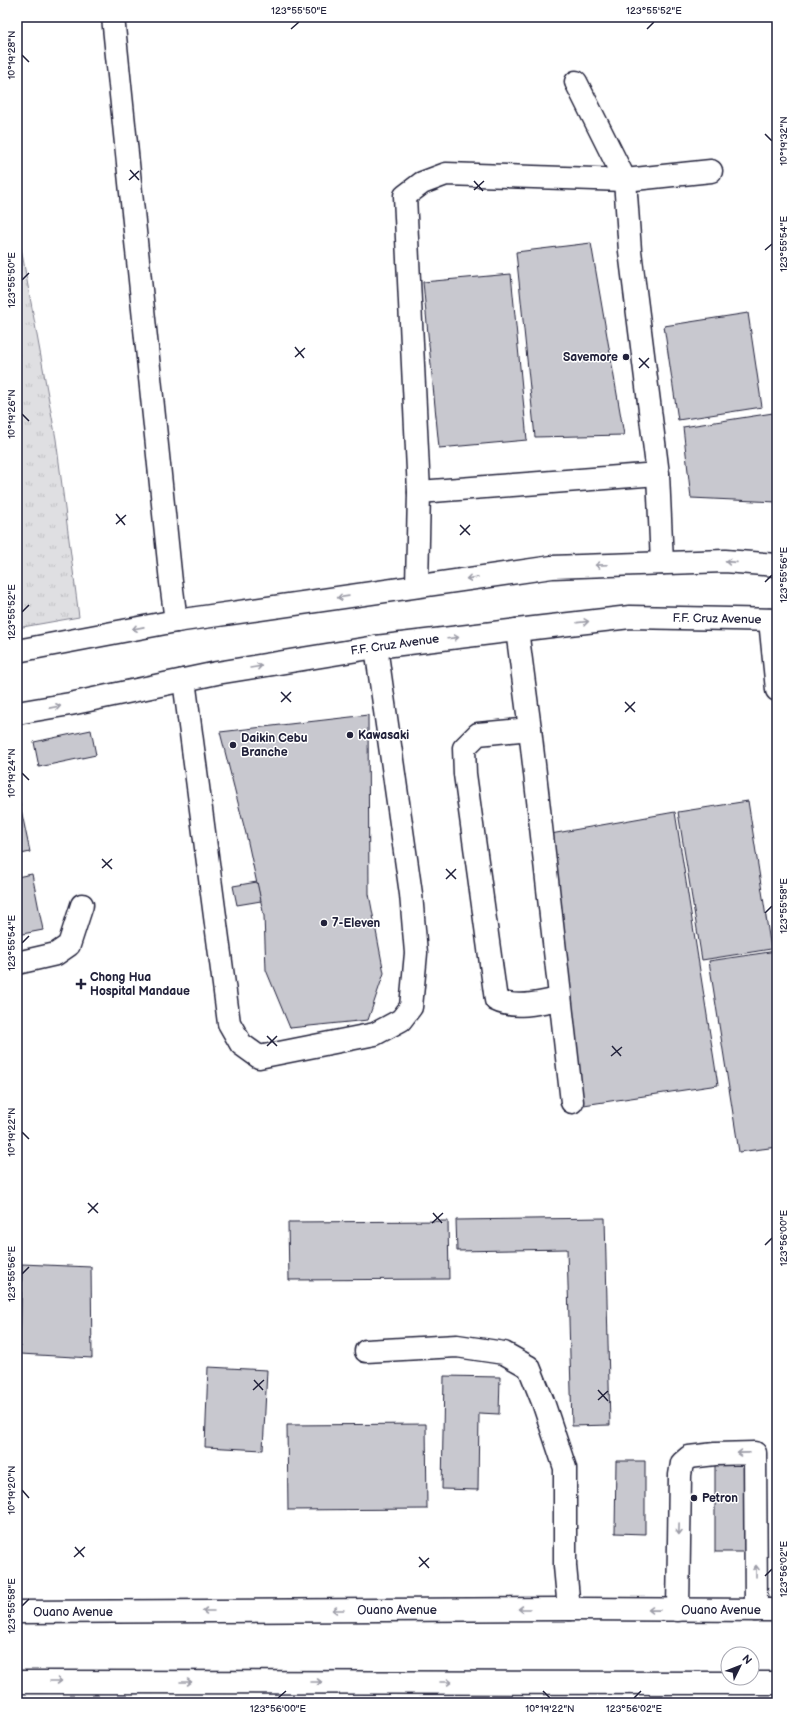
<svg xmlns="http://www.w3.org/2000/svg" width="794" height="1720" font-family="'Balsamiq Sans',sans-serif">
	<defs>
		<pattern id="grass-tufts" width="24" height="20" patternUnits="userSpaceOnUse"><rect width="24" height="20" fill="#dfdfe2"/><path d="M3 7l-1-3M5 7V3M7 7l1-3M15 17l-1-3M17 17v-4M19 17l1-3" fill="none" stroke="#bfbfc3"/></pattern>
	</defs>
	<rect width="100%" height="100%" fill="#fff"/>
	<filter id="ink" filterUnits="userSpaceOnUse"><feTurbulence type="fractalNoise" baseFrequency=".025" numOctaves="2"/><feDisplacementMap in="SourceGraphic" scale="8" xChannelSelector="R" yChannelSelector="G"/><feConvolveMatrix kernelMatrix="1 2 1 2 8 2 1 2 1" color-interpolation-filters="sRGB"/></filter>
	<g filter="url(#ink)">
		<path fill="url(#grass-tufts)" stroke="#80808e" d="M17 226 56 439 79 617 17 628Z"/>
		<g fill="#c8c8cf" stroke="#22223b">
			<path d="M591 243 624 435 535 437 516 252Z"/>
			<path d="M511 274 527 440 439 448 423 282Z"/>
			<path d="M748 313 762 407 678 420 664 326Z"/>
			<path d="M773 413 777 445V502L691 498 683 427Z"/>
			<path d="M368 715 369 894 384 973 368 1020 290 1028 266 970 264 916 247 838 220 732Z"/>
			<path d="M91 730 96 755 39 767 34 742Z"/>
			<path d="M17 795H18L30 852 17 855Z"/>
			<path d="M748 801 771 949 702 960 678 812Z"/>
			<path d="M675 812 718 1085 577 1106 545 835Z"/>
			<path d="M32 874 43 930 17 935V877Z"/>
			<path d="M257 882 261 901 237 905 233 886Z"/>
			<path d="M776 951 777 1147 739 1152 709 961Z"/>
			<path d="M605 1218 610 1425 572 1426 567 1249 457 1251 456 1220Z"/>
			<path d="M448 1221 449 1279 289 1280 288 1222Z"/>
			<path d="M22 1264 91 1267 92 1358 20 1354Z"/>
			<path d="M208 1367 267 1370 263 1450 205 1447Z"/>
			<path d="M444 1376 500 1377 499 1414 479 1413 478 1490 442 1489Z"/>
			<path d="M426 1424 427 1509 288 1510 287 1425Z"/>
			<rect x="715" y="1459" width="36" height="93"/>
			<path d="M616 1461H645V1534L615 1533Z"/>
		</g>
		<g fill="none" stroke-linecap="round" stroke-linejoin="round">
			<g stroke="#22223b" stroke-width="25">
				<g id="minor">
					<path d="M113 17 171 582 176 621"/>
					<path d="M576 82 625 180 630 251 658 474 662 563"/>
					<path d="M419 492 658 474"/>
					<path d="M417 586 419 492 405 196 422 183 446 174 625 180 711 171"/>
					<path d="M770 620 777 690"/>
					<path d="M517 630 530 729 572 1102"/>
					<path d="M17 651 176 621 552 567 725 561 777 565"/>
					<path d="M184 680 229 1023 241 1044 259 1057 375 1034 401 1020 411 1007 416 953 411 894 376 647"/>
					<path d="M17 713 70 704 217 673 376 647 517 630 630 617 777 620"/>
					<path d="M530 729 478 734 464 748 465 774 496 1000C516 1010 540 1002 560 999"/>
					<path d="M17 963 56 954 69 945 82 905"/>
					<path d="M366 1351 457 1346 504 1353 529 1367 543 1402 565 1468V1566L569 1609"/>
					<path d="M678 1610 680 1475 682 1463 689 1457 715 1454 755 1453 756 1610"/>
				</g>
			</g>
			<g stroke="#22223b" stroke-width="25">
				<g id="highway">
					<path d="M17 1612 569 1609 777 1610"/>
					<path d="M17 1682 777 1683"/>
				</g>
			</g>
			<use href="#minor" stroke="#fff" stroke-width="22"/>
			<use href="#highway" stroke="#fff" stroke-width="22"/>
		</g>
		<defs><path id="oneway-shaft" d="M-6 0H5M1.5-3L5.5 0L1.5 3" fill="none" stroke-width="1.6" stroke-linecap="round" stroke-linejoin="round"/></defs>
		<g stroke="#9c9ca7">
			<use href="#oneway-shaft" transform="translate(731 562) rotate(-176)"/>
			<use href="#oneway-shaft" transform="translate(601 565) rotate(178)"/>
			<use href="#oneway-shaft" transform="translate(472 578) rotate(172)"/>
			<use href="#oneway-shaft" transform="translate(343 597) rotate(172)"/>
			<use href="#oneway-shaft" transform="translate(583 622) rotate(-6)"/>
			<use href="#oneway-shaft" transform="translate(138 628) rotate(169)"/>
			<use href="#oneway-shaft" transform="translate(453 638) rotate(-7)"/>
			<use href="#oneway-shaft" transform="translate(256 667) rotate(-9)"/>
			<use href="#oneway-shaft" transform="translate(55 707) rotate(-11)"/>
			<use href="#oneway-shaft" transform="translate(743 1453) rotate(179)"/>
			<use href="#oneway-shaft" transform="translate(679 1529) rotate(91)"/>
			<use href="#oneway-shaft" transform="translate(756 1571) rotate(-90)"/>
			<use href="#oneway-shaft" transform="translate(524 1609) rotate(180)"/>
			<use href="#oneway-shaft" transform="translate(338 1610) rotate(180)"/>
			<use href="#oneway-shaft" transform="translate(654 1610) rotate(-179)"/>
			<use href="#oneway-shaft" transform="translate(208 1611) rotate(180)"/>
			<use href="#oneway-shaft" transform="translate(56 1681)"/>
			<use href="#oneway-shaft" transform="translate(186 1682)"/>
			<use href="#oneway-shaft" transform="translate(316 1682)"/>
			<use href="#oneway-shaft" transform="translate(446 1682)"/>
		</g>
	</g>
	<path fill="none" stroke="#22223b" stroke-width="1.5" d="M291 29 299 22M647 29 654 22M22 55 29 62M765 134 772 141M130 170 139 180M129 180 139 171M474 181 483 191M474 190 484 181M765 250 772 244M22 280 29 273M295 347 304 358M295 357 305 348M639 358 649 368M639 368 649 358M22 414 29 421M116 514 125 525M116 524 126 515M460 525 470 535M460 535 470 525M765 582 772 575M22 612 29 605M281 692 291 702M281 702 291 692M625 702 635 712M625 712 635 702M22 773 29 780M102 859 112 869M102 868 112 859M446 869 456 879M446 879 456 869M765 913 772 906M22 943 29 936M267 1036 277 1046M267 1046 277 1036M612 1046 621 1056M611 1056 622 1047M22 1132 29 1139M88 1203 98 1213M88 1213 98 1203M433 1213 442 1223M432 1223 443 1213M765 1245 772 1238M22 1274 29 1267M254 1380 263 1390M253 1390 264 1380M598 1390 608 1401M598 1400 608 1391M22 1490 29 1498M75 1547 84 1557M74 1557 85 1547M419 1557 429 1568M419 1567 429 1558M765 1576 772 1569M22 1606 29 1599M543 1691 550 1698M278 1698 286 1691M634 1698 641 1691"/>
	<g fill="#22223b" stroke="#fff" stroke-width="1.5">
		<circle cx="626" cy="357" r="4"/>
		<circle cx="350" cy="735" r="4"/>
		<circle cx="233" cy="745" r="4"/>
		<circle cx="324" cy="923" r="4"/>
		<path d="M79 978h4v4h4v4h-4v4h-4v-4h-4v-4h4z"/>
		<circle cx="694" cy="1498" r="4"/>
	</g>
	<g text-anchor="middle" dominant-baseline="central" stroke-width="3" stroke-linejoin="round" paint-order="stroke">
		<g font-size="12" font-weight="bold" fill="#22223b" stroke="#fff" text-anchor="start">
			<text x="618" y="357" text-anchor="end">Savemore</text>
			<text x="358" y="735">Kawasaki</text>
			<text x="241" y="738">Daikin Cebu<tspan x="241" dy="14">Branche</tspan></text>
			<text x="332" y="923">7-Eleven</text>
			<text x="90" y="977">Chong Hua<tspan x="90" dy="14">Hospital Mandaue</tspan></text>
			<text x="702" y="1498">Petron</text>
		</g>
		<g font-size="12" fill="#22223b" stroke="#fff">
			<text transform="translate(717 619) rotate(1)">F.F. Cruz Avenue</text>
			<text transform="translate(395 645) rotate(-8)">F.F. Cruz Avenue</text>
			<text x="397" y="1610">Ouano Avenue</text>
			<text x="721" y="1610">Ouano Avenue</text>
			<text x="73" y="1612">Ouano Avenue</text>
		</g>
	</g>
	<rect width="794" height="1720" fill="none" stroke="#fff" stroke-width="44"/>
	<g transform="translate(740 1666) rotate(47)"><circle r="19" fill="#ffffff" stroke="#a7a7b1"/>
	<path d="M0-3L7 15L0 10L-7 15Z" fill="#22223b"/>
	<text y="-6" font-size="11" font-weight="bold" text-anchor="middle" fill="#22223b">N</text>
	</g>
	<rect x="22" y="22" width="750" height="1676" fill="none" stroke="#22223b" stroke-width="1.5"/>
	<g font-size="10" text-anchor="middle" fill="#22223b">
		<text x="299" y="14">123°55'50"E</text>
		<text x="654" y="14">123°55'52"E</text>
		<text transform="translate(11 55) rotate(-90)" y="4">10°19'28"N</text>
		<text transform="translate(783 141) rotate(-90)" y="4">10°19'32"N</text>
		<text transform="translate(783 244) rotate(-90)" y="4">123°55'54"E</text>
		<text transform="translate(11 280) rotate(-90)" y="4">123°55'50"E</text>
		<text transform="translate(11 414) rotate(-90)" y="4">10°19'26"N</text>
		<text transform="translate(783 575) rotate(-90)" y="4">123°55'56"E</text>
		<text transform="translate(11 612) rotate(-90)" y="4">123°55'52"E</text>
		<text transform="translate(11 773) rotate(-90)" y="4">10°19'24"N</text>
		<text transform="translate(783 906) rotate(-90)" y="4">123°55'58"E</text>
		<text transform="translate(11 943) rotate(-90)" y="4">123°55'54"E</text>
		<text transform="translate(11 1132) rotate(-90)" y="4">10°19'22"N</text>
		<text transform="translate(783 1238) rotate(-90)" y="4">123°56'00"E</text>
		<text transform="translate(11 1274) rotate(-90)" y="4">123°55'56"E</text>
		<text transform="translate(11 1490) rotate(-90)" y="4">10°19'20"N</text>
		<text transform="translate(783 1569) rotate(-90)" y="4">123°56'02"E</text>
		<text transform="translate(11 1606) rotate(-90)" y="4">123°55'58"E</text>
		<text x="278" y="1712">123°56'00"E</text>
		<text x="550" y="1712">10°19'22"N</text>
		<text x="634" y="1712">123°56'02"E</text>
	</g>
</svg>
